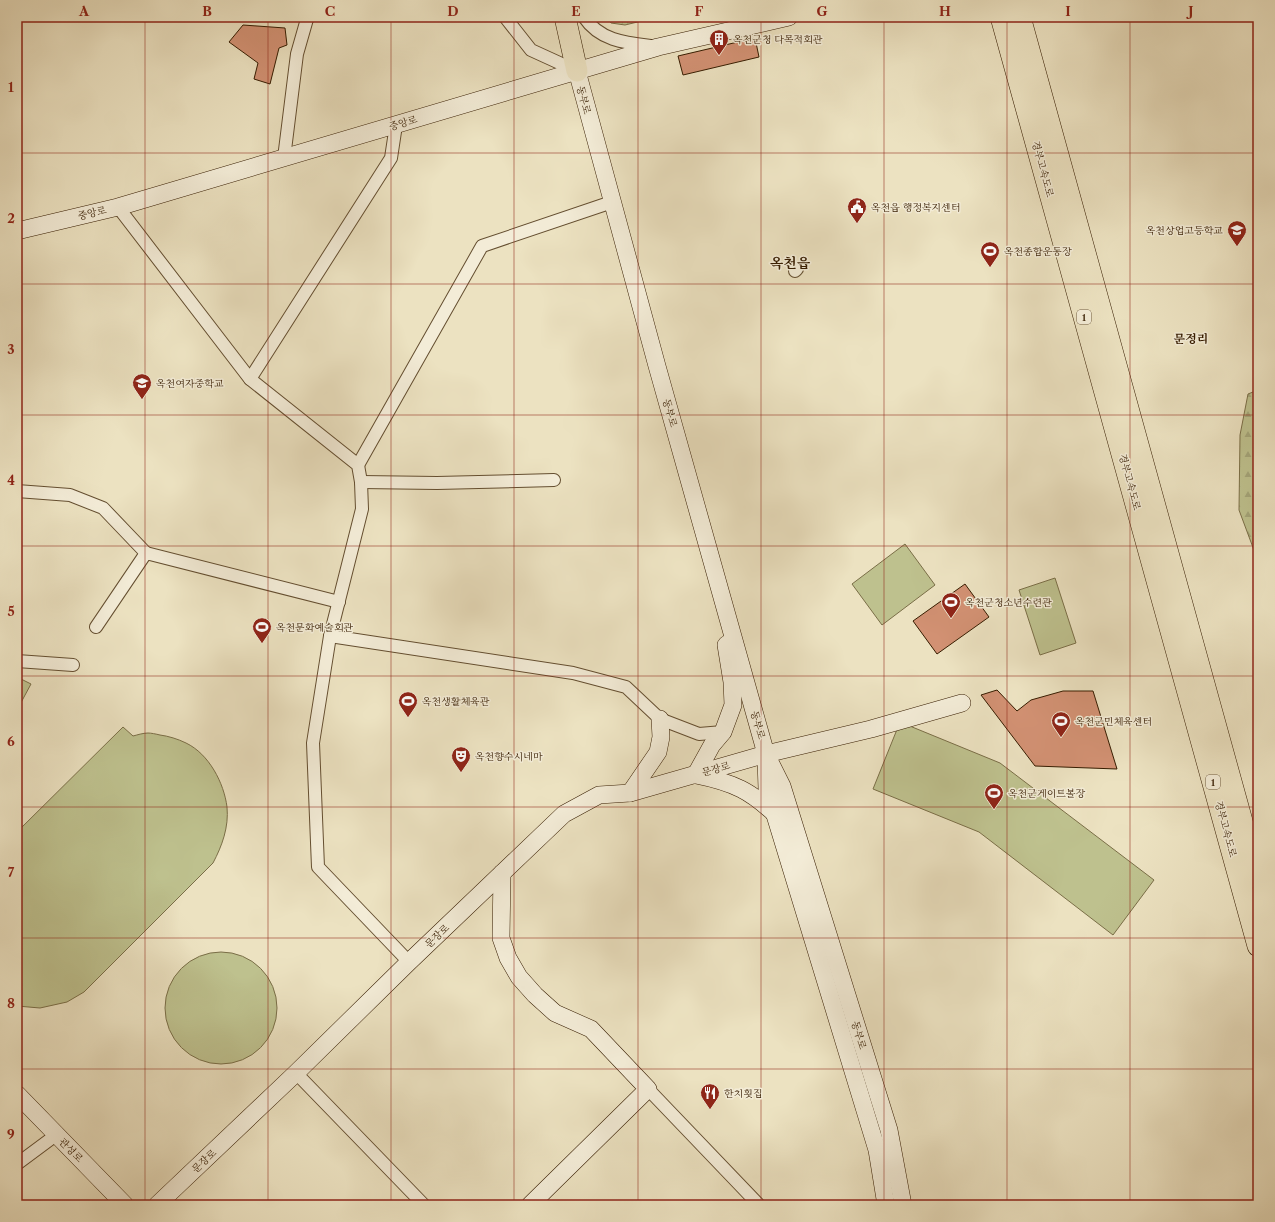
<svg xmlns="http://www.w3.org/2000/svg" width="1275" height="1222" font-family="'Libre Caslon Text','Noto Serif KR',serif">
	<defs>
		<pattern id="forest-firs" width="22" height="20" patternUnits="userSpaceOnUse"><rect width="22" height="20" fill="#bec18e"/><path d="M5 1l3.5 6h-7zM16 11l3.5 6h-7z" fill="#a4a579"/></pattern>
		<pattern id="park-crowns" width="20" height="18" patternUnits="userSpaceOnUse"><rect width="20" height="18" fill="#bec18e"/><path d="M2 6a3 3 0 1 1 6 0M12 15a3 3 0 1 1 6 0" fill="none" stroke="#a4a579"/></pattern>
	</defs>
	<rect width="100%" height="100%" fill="#ece2c1"/>
	<filter id="stains"><feTurbulence type="fractalNoise" baseFrequency=".005" numOctaves="4"/><feColorMatrix values="0 0 0 0 .2 0 0 0 0 .09 0 0 0 0 .02 0 0 0 .5 -.17"/></filter>
	<radialGradient id="worn" r=".72"><stop offset=".6" stop-color="#630" stop-opacity="0"/><stop offset="1" stop-color="#630" stop-opacity=".3"/></radialGradient>
	<path fill="url(#forest-firs)" stroke="#7a6e47" d="M1258 390V561L1239 510 1240 435 1248 394Z"/>
	<path fill="url(#park-crowns)" stroke="#7a6e47" d="M607 17H658L625 25 611 23Z"/>
	<g fill="#bec18e" stroke="#7a6e47">
		<path d="M905 544 935 585 882 625 852 584Z"/>
		<path d="M1055 578 1076 643 1040 655 1019 590Z"/>
		<path d="M17 677 31 684 17 710Z"/>
		<path d="M900 722 1000 763 1154 880 1113 935 979 832 873 789Z"/>
		<path d="M123 727 133 736C137 735 143 733 148 733 151 733 156 734 160 735 168 736 178 739 186 743 209 754 224 783 227 807 229 827 222 846 213 863L84 992 67 1002 40 1008 17 1006V832Z"/>
		<circle cx="221" cy="1008" r="56"/>
	</g>
	<g fill="#d29173" stroke="#361c00">
		<path d="M243 25 285 28 287 45 279 48 270 84 254 79 258 63 229 42Z"/>
		<path d="M755 38 759 57 683 75 678 56Z"/>
		<path d="M965 584 989 617 937 654 913 621Z"/>
		<path d="M997 690 1017 711 1031 700 1063 691H1093L1117 769 1035 766 981 695Z"/>
	</g>
	<g fill="none" stroke-linecap="round" stroke-linejoin="round">
		<g stroke="#644e30" stroke-width="14">
			<g id="street">
				<path d="M505 17 531 50 577 71"/>
				<path d="M584 17C600 41 626 43 652 46"/>
				<path d="M284 158 297 54 307 19 309 17"/>
				<path d="M118 207 250 379 358 465 361 482 362 509 330 636 313 743 318 867 409 962"/>
				<path d="M795 271 797 269"/>
				<path d="M250 379 391 158 396 125"/>
				<path d="M358 465 482 246 612 202"/>
				<path d="M361 482 437 483 554 480"/>
				<path d="M17 491 70 495 103 508 146 553"/>
				<path d="M96 627 146 553 339 602"/>
				<path d="M330 636 573 673 626 687 660 719 699 734 723 732"/>
				<path d="M17 661 73 665"/>
				<path d="M296 1073 424 1205"/>
				<path d="M648 1089 759 1205"/>
				<path d="M17 1164 56 1135"/>
			</g>
		</g>
		<g stroke="#361c00" stroke-width="18">
			<g id="secondary">
				<path d="M577 71 657 366 766 754 782 786 889 1130 903 1205"/>
				<path d="M17 231 118 207 658 47 789 17"/>
				<path d="M766 758 767 789 877 1150 886 1205"/>
				<path d="M696 774 712 745 723 732 733 705 732 682 726 645 727 644"/>
				<path d="M696 775C711 778 727 782 741 789 753 795 764 804 774 813"/>
				<path d="M630 793 658 752 661 737 660 719"/>
				<path d="M502 873 501 938 508 958 519 977 535 995 555 1013 591 1029 648 1089 530 1205"/>
				<path d="M17 1094 125 1205"/>
				<path d="M157 1205 296 1073 409 962 564 814 599 795 630 793 766 754 871 729 962 703"/>
			</g>
		</g>
		<g stroke="#361c00" stroke-width="22">
			<g id="highway">
				<path d="M565 17 577 71"/>
				<path d="M1001 17 1258 946"/>
				<path d="M1020 17 1258 879"/>
			</g>
		</g>
		<use href="#street" stroke="#f3ecd7" stroke-width="12"/>
		<use href="#secondary" stroke="#f3ecd7" stroke-width="17"/>
		<use href="#highway" stroke="#ece2c1" stroke-width="21"/>
	</g>
	<path fill="none" stroke="#8f2418" stroke-width="1" stroke-opacity="0.55" d="M145 17V1205M268 17V1205M391 17V1205M514 17V1205M638 17V1205M761 17V1205M884 17V1205M1007 17V1205M1130 17V1205M17 153H1258M17 284H1258M17 415H1258M17 546H1258M17 676H1258M17 807H1258M17 938H1258M17 1069H1258"/>
	<defs>
		<g id="building-pin" transform="scale(1)"><path d="M0 17L-7.5 6A9.5 9.5 0 1 1 7.5 6Z" fill="#8f2418" stroke="#f3ecd7"/><path d="M-4-6H4V6H1V3H-1V6H-4ZM-2.5-4.3h1.7v1.8h-1.7ZM.8-4.3h1.7v1.8H.8ZM-2.5-1h1.7V.8h-1.7ZM.8-1h1.7V.8H.8Z" fill="#fff"/></g>
		<g id="civic-pin" transform="scale(1)"><path d="M0 17L-7.5 6A9.5 9.5 0 1 1 7.5 6Z" fill="#8f2418" stroke="#f3ecd7"/><path d="M-.6-6.5H3V-4.5H.6V-3L4-1V1h2V6H-6V1h2V-1L-.6-3ZM-1.2 2.5V6h2.4V2.5Z" fill="#fff"/></g>
		<g id="school-pin" transform="scale(1)"><path d="M0 17L-7.5 6A9.5 9.5 0 1 1 7.5 6Z" fill="#8f2418" stroke="#f3ecd7"/><path d="M0-5L7-2L0 1L-7-2ZM-4 1L0 2.5L4 1V4Q0 6-4 4Z" fill="#fff"/></g>
		<g id="stadium-pin" transform="scale(1)"><path d="M0 17L-7.5 6A9.5 9.5 0 1 1 7.5 6Z" fill="#8f2418" stroke="#f3ecd7"/><path d="M0-5a6.5 5 0 1 0 0 10a6.5 5 0 1 0 0-10ZM-3.5-1.8h7v3.6h-7Z" fill="#fff"/></g>
		<g id="theatre-pin" transform="scale(1)"><path d="M0 17L-7.5 6A9.5 9.5 0 1 1 7.5 6Z" fill="#8f2418" stroke="#f3ecd7"/><path d="M-5-5.5Q0-4 5-5.5V0Q5 5 0 6Q-5 5-5 0ZM-3.3-2.5H-1v1.5H-3.3ZM1-2.5H3.3v1.5H1ZM-2.8 1Q0 5.5 2.8 1Z" fill="#fff"/></g>
		<g id="restaurant-pin" transform="scale(1)"><path d="M0 17L-7.5 6A9.5 9.5 0 1 1 7.5 6Z" fill="#8f2418" stroke="#f3ecd7"/><path d="M-5-6h1v4h1v-4h1v4h1v-4h1v5L-1.5 .5V6h-2V.5L-5-1ZM5-6V6H3V1.5H1.5Q1.5-4 5-6Z" fill="#fff"/></g>
	</defs>
	<g fill-rule="evenodd">
		<use href="#building-pin" x="719" y="39"/>
		<use href="#civic-pin" x="857" y="207"/>
		<use href="#school-pin" x="1237" y="230"/>
		<use href="#stadium-pin" x="990" y="251"/>
		<use href="#school-pin" x="142" y="383"/>
		<use href="#stadium-pin" x="951" y="602"/>
		<use href="#stadium-pin" x="262" y="627"/>
		<use href="#stadium-pin" x="408" y="701"/>
		<use href="#stadium-pin" x="1061" y="721"/>
		<use href="#theatre-pin" x="461" y="756"/>
		<use href="#stadium-pin" x="994" y="793"/>
		<use href="#restaurant-pin" x="710" y="1093"/>
	</g>
	<g text-anchor="middle" dominant-baseline="central" stroke-width="3" stroke-linejoin="round" paint-order="stroke">
		<g fill="#f3ecd7" stroke="#6f5a40" stroke-width="1">
			<rect x="1077" y="310" width="14" height="14" rx="3"/>
			<rect x="1206" y="775" width="14" height="14" rx="3"/>
		</g>
		<g font-size="9" font-weight="bold" fill="#361c00">
			<text x="1084" y="317">1</text>
			<text x="1213" y="782">1</text>
		</g>
		<g font-size="10" fill="#361c00" stroke="#f3ecd7" text-anchor="start">
			<text x="733" y="39">옥천군청 다목적회관</text>
			<text x="871" y="207">옥천읍 행정복지센터</text>
			<text x="1223" y="230" text-anchor="end">옥천상업고등학교</text>
			<text x="1004" y="251">옥천종합운동장</text>
			<text x="156" y="383">옥천여자중학교</text>
			<text x="965" y="602">옥천군청소년수련관</text>
			<text x="276" y="627">옥천문화예술회관</text>
			<text x="422" y="701">옥천생활체육관</text>
			<text x="1075" y="721">옥천군민체육센터</text>
			<text x="475" y="756">옥천향수시네마</text>
			<text x="1008" y="793">옥천군게이트볼장</text>
			<text x="724" y="1093">한치횟집</text>
		</g>
		<g font-size="10" fill="#361c00" stroke="#f3ecd7">
			<text transform="translate(584 100) rotate(75)">동부로</text>
			<text transform="translate(403 123) rotate(-17)">중앙로</text>
			<text transform="translate(1043 169) rotate(75)">경부고속도로</text>
			<text transform="translate(92 213) rotate(-13)">중앙로</text>
			<text transform="translate(670 413) rotate(74)">동부로</text>
			<text transform="translate(1130 482) rotate(75)">경부고속도로</text>
			<text transform="translate(758 725) rotate(74)">동부로</text>
			<text transform="translate(716 769) rotate(-16)">문장로</text>
			<text transform="translate(1226 829) rotate(75)">경부고속도로</text>
			<text transform="translate(437 936) rotate(-44)">문장로</text>
			<text transform="translate(859 1035) rotate(73)">동부로</text>
			<text transform="translate(71 1150) rotate(45)">관성로</text>
			<text transform="translate(204 1161) rotate(-43)">문장로</text>
		</g>
		<g font-size="12" font-weight="bold" fill="#361c00" stroke="#f3ecd7">
			<text x="1191" y="338">문정리</text>
		</g>
		<g font-size="14" font-weight="bold" fill="#361c00" stroke="#f3ecd7">
			<text x="790" y="263">옥천읍</text>
		</g>
	</g>
	<rect width="1275" height="1222" fill="none" stroke="#ece2c1" stroke-width="44"/>
	<rect x="22" y="22" width="1231" height="1178" fill="none" stroke="#8f2418" stroke-width="1.5"/>
	<g font-size="13" text-anchor="middle" font-weight="bold" fill="#8f2418">
		<text x="84" y="16">A</text>
		<text x="207" y="16">B</text>
		<text x="330" y="16">C</text>
		<text x="453" y="16">D</text>
		<text x="576" y="16">E</text>
		<text x="699" y="16">F</text>
		<text x="822" y="16">G</text>
		<text x="945" y="16">H</text>
		<text x="1068" y="16">I</text>
		<text x="1191" y="16">J</text>
		<text x="11" y="92">1</text>
		<text x="11" y="223">2</text>
		<text x="11" y="354">3</text>
		<text x="11" y="485">4</text>
		<text x="11" y="616">5</text>
		<text x="11" y="746">6</text>
		<text x="11" y="877">7</text>
		<text x="11" y="1008">8</text>
		<text x="11" y="1139">9</text>
	</g>
	<rect width="100%" height="100%" filter="url(#stains)"/>
	<rect width="100%" height="100%" fill="url(#worn)"/>
</svg>
